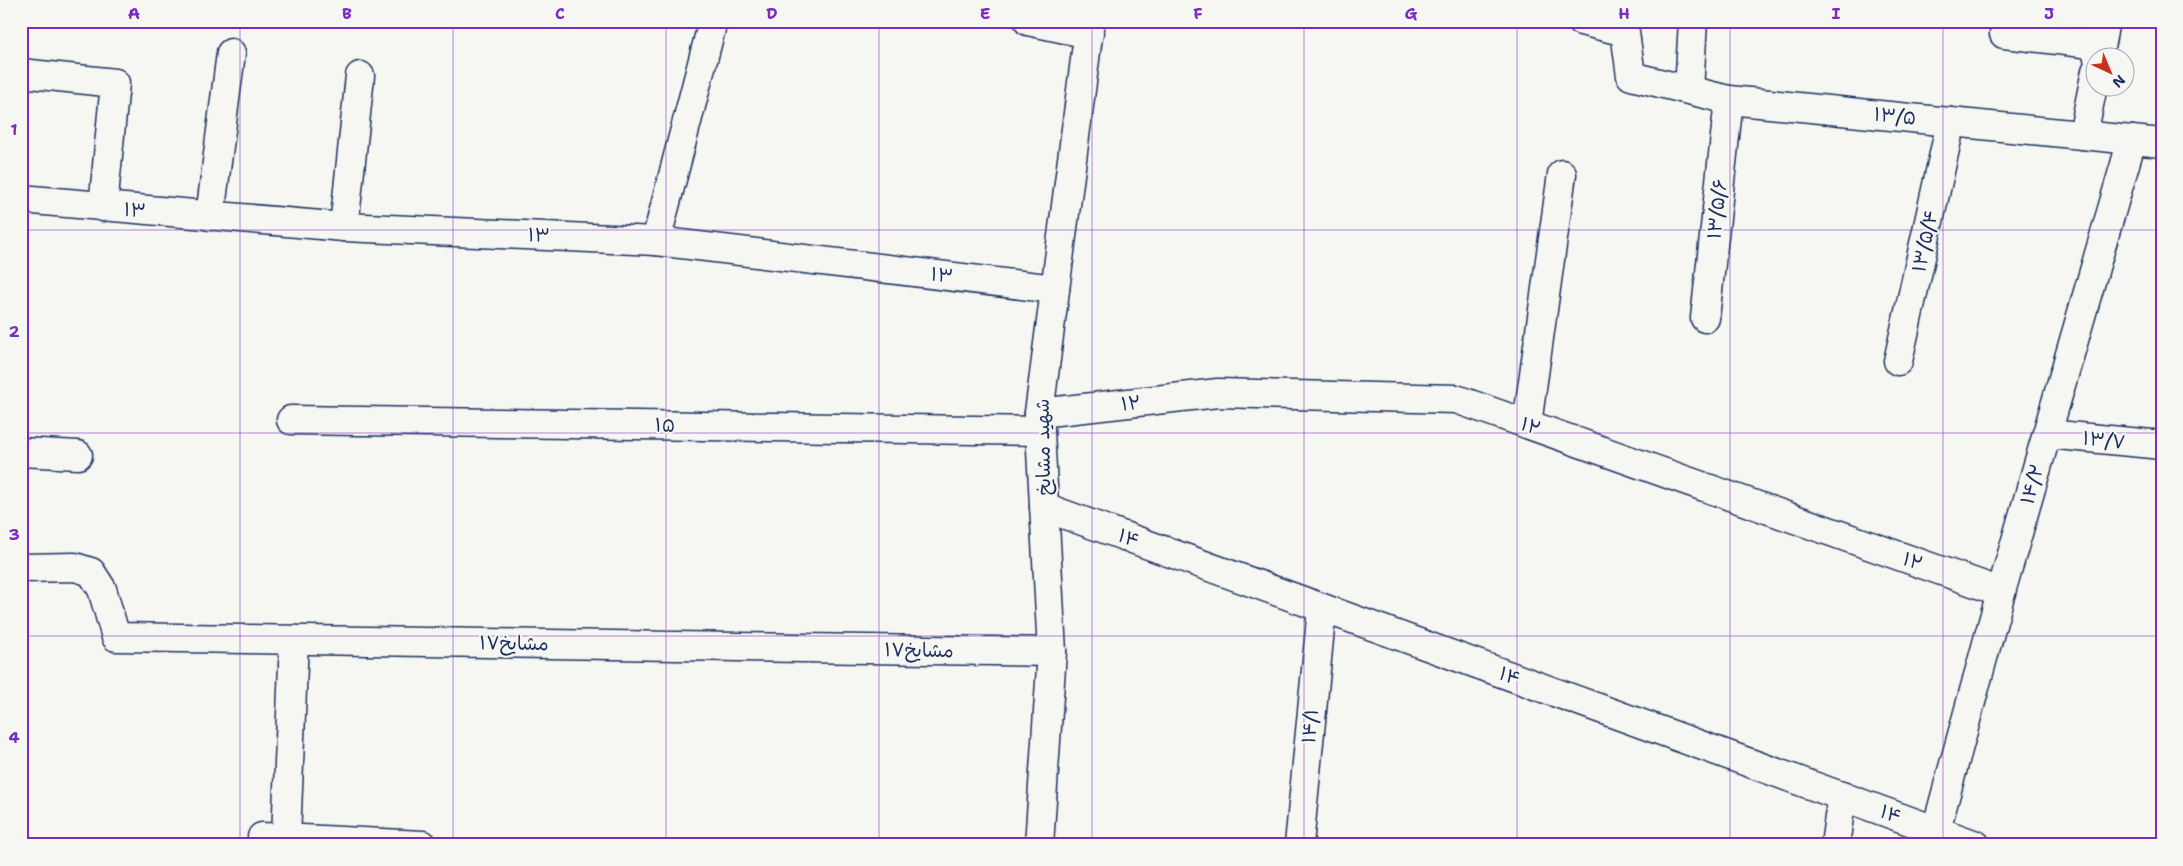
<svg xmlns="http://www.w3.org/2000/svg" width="2183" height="866" font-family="'Shantell Sans','Playpen Sans Arabic',sans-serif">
	<rect width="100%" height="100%" fill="#f6f6f2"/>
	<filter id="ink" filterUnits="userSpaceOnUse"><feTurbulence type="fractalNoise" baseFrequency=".02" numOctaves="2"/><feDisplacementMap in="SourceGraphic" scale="10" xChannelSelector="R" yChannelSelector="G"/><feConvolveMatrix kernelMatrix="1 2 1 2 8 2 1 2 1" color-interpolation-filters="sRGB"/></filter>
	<g filter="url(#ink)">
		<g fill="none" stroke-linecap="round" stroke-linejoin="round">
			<g stroke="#1b2f5e" stroke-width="31">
				<g id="minor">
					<path d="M1028 21 1089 34"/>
					<path d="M1581 21 1625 32 1631 76 1729 100 2162 143"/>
					<path d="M2004 34 2100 45"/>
					<path d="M2098 58 2105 21"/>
					<path d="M21 73 115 83 103 207"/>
					<path d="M1689 90 1693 21"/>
					<path d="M2083 135 2096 71"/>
					<path d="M21 199 344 227 656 241 1055 289"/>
					<path d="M210 216 231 53"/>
					<path d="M344 227 360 76"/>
					<path d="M656 241 713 21"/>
					<path d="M1705 318 1729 100"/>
					<path d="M1898 361 1951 122"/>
					<path d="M1039 413 1218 393 1456 399 2001 592"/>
					<path d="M291 420 1040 431"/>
					<path d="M1527 424 1562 174"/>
					<path d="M2047 434 2162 445"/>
					<path d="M21 452 78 455"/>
					<path d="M1044 507 1976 845"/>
					<path d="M21 568 75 567 91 572 102 589 116 637 1052 652"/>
					<path d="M1936 830 2001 592 2132 140"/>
					<path d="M262 837 423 845"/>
					<path d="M286 838 294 640"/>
					<path d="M1039 845 1052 652 1039 413 1090 21"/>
					<path d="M1299 845 1322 608"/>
					<path d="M1835 845 1842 796"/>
				</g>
			</g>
			<use href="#minor" stroke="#f6f6f2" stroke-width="28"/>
		</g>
	</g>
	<path fill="none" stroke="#7b2cbf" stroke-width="1" stroke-opacity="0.55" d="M240 21V845M453 21V845M666 21V845M879 21V845M1092 21V845M1304 21V845M1517 21V845M1730 21V845M1943 21V845M21 230H2162M21 433H2162M21 636H2162"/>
	<g text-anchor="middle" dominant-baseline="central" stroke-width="4" stroke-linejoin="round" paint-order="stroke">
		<g font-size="19" fill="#1b2f5e" stroke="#f6f6f2">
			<text transform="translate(1895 116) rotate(6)">۱۳/۵</text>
			<text transform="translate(1717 209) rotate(-84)">۱۳/۵/۶</text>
			<text transform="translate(135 210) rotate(5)">۱۳</text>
			<text transform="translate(539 235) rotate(3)">۱۳</text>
			<text transform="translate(1925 241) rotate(-78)">۱۳/۵/۴</text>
			<text transform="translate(942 275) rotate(7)">۱۳</text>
			<text transform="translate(1131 403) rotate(-6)">۱۲</text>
			<text transform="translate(665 425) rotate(1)">۱۵</text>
			<text transform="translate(1531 426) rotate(19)">۱۲</text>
			<text transform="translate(2104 440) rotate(6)">۱۳/۷</text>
			<text transform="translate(1043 447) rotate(-91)">شهید مشایخ</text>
			<text transform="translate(2032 484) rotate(-74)">۱۴/۲</text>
			<text transform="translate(1129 538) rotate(20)">۱۴</text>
			<text transform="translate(1913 561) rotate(19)">۱۲</text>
			<text transform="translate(514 643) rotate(1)">۱۷مشایخ</text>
			<text transform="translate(919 650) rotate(1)">۱۷مشایخ</text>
			<text transform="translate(1510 676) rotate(20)">۱۴</text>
			<text transform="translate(1310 726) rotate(-84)">۱۴/۱</text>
			<text transform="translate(1891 814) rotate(20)">۱۴</text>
		</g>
	</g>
	<rect width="2183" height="866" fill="none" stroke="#f6f6f2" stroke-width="55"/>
	<g transform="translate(2110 72) rotate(136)"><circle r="24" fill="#f6f6f2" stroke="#9ea6b7"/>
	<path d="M0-4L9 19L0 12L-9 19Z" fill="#c8321e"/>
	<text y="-8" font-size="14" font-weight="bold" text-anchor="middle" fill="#1b2f5e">N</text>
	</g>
	<rect x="28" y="28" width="2128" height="810" fill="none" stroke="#7b2cbf" stroke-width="2"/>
	<g font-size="16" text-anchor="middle" font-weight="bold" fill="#7b2cbf">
		<text x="134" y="19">A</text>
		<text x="347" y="19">B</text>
		<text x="560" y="19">C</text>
		<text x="772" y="19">D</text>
		<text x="985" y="19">E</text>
		<text x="1198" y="19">F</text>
		<text x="1411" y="19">G</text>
		<text x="1624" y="19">H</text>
		<text x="1836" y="19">I</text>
		<text x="2049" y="19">J</text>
		<text x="14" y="135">1</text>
		<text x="14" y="337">2</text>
		<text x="14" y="540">3</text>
		<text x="14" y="743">4</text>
	</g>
</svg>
